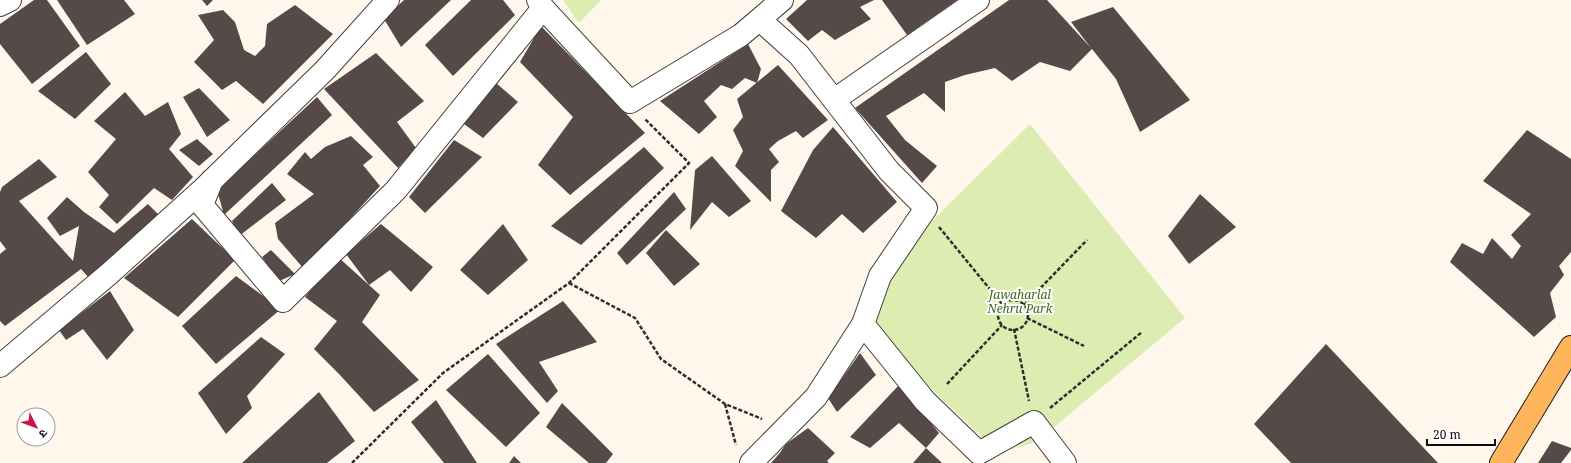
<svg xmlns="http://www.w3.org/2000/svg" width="1571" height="463" font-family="'Noto Serif','Noto Sans Devanagari',serif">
	<rect width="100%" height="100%" fill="#fff7ec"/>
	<g fill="#ddedb1">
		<path d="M563 0H601L579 23Z"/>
		<path d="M1030 124 1185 318 1036 442 999 453 923 381 871 320 887 278 933 220Z"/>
	</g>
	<g fill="#564a48">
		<path d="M34 0H47L80 46 32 84 0 44V24Z"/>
		<path d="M57 0H124L135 14 87 45Z"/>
		<path d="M202 0H213L207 6Z"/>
		<path d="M404 0H451L401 47 384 19Z"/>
		<path d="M471 0H503L515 15 453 76 425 45Z"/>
		<path d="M807 0H874L860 7 871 19 835 40 822 30 808 41 786 19Z"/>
		<path d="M882 0H957L907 35Z"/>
		<path d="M1009 0H1047L1091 48 1071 22 1113 7 1190 100 1140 132 1116 79 1092 49 1070 71 1040 62 1012 81 995 68 965 75 945 82V112L924 93 886 116 905 140 937 166 922 183 855 108Z"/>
		<path d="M295 5 333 34 263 104 236 81 222 90 194 62 214 40 198 15 223 10 235 22 244 50 255 56 265 46 267 24Z"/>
		<path d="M541 26 645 133 570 195 538 165 573 117 520 62Z"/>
		<path d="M748 44 761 69 757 83 745 78 732 89 721 85 704 101 717 117 699 134 660 101Z"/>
		<path d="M86 52 111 84 75 119 38 91Z"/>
		<path d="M376 53 424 101 397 122 416 148 398 168 324 89Z"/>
		<path d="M778 65 828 120 803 138 796 131 778 141 769 149 779 162 771 170V202L735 166 743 151 733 130 743 117 737 99Z"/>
		<path d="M496 83 518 102 483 138 464 124Z"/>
		<path d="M199 88 230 120 207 137 183 97Z"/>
		<path d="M125 92 145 116 168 102 181 134 169 149 193 177 172 200 154 188 117 224 99 207 109 195 88 172 116 139 94 121Z"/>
		<path d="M317 97 332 115 224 215 217 190Z"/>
		<path d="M833 127 897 202 863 233 842 214 816 238 781 211 813 150Z"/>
		<path d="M1527 130 1571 159V252L1559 266 1564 275 1550 293 1556 317 1534 337 1450 262 1462 243 1483 254 1492 238 1512 259 1521 246 1511 235 1531 214 1483 181Z"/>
		<path d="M351 136 373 157 363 165 380 186 304 269 278 239 275 223 314 194 287 174 305 152 311 159 325 147Z"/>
		<path d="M197 139 213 154 199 166 179 150Z"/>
		<path d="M454 140 482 157 425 213 409 197Z"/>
		<path d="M644 147 664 168 581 245 551 226Z"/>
		<path d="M712 156 751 201 729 217 712 202 690 230 695 170Z"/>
		<path d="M39 159 57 177 19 201 73 261 79 226 60 236 47 218 67 197 84 212 114 233 148 204 158 214 89 278 81 269 5 326 0 321V254L6 249 0 241V192L2 187Z"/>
		<path d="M272 183 286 200 239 236 232 221Z"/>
		<path d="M674 192 686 209 627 265 617 253Z"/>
		<path d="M1200 194 1236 227 1189 264 1168 236Z"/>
		<path d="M192 219 235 260 178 317 124 278Z"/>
		<path d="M381 224 433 267 411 292 390 270 369 285 346 254Z"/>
		<path d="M503 224 528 260 488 295 460 270Z"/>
		<path d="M666 230 700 264 674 286 646 253Z"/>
		<path d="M271 250 295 274 279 281 262 257Z"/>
		<path d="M338 257 380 295 362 322 419 380 374 412 339 374 314 349 337 321 305 297Z"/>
		<path d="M236 276 281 309 216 364 182 326Z"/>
		<path d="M110 291 134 330 107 360 83 329 66 340 59 330Z"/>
		<path d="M563 301 597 342 539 362 558 391 547 403 496 344Z"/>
		<path d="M261 337 285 354 247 396 252 408 226 434 198 393Z"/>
		<path d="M1326 344 1438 463H1291L1254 424Z"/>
		<path d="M860 353 876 375 837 412 828 398Z"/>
		<path d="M488 354 540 413 506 447 446 390Z"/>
		<path d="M900 384 939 433 926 448 899 423 870 448 850 437Z"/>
		<path d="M319 392 355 441 327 463H242Z"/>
		<path d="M436 400 477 463H444L411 422Z"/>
		<path d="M562 403 613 454 606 463H589L546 427Z"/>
		<path d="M808 428 835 453 827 461 829 463H771L779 454 786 444Z"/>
		<path d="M1552 441 1571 448V450L1561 463H1538Z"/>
		<path d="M926 448 942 463H913Z"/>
		<path d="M514 456 521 463H509Z"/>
	</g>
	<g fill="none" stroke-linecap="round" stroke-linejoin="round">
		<g stroke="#3f3f3f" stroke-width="24">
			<g id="minor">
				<path d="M538 0 543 8 630 102 741 35 782 0"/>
				<path d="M0 5 10 0"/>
				<path d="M760 20 799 55 889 171 926 208 880 276 863 324 925 401 979 453 1034 422 1065 463"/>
				<path d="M834 100 978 0"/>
				<path d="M212 180 202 205 283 301 396 190 543 8"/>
				<path d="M0 366 110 273 201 191 325 70 388 0"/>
				<path d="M751 463 816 397 863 324"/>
			</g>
		</g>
		<g stroke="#1d1d1d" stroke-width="24">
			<path id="major" d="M1501 463 1571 347"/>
		</g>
		<g stroke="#2e2e2e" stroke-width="2.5" stroke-dasharray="4 2" stroke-linecap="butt">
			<path d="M939 227 1002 304"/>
			<path d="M569 283 635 318 661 359 725 404 762 419"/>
			<circle cx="1013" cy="315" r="15"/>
			<path d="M1024 305 1087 240"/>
			<path d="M1027 318 1084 346"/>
			<path d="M1014 329 1029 401"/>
			<path d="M947 384 1002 325"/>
			<path d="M725 404 736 445"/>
			<path d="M1050 408 1142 332"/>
			<path d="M352 463 443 373 569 283 689 163 645 119"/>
		</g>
		<use href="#minor" stroke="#fff" stroke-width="22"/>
		<use href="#major" stroke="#ffb55c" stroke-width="22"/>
	</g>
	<g text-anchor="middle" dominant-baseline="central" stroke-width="4" stroke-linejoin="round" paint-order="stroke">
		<g font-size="12" font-style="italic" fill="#396a17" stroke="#fff">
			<text x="1020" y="294">Jawaharlal<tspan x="1020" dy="14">Nehru Park</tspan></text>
		</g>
	</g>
	<g transform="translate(36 427) rotate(132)"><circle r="19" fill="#ffffff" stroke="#9e9e9e"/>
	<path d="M0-3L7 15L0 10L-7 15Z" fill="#ca1745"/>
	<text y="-6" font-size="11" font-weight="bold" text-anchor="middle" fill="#0c0c0c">उ</text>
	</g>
	<path d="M1427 439v6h68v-6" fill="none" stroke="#0c0c0c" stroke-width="2"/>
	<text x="1433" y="439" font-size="12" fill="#0c0c0c" stroke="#ffffff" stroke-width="3" paint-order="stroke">20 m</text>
</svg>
